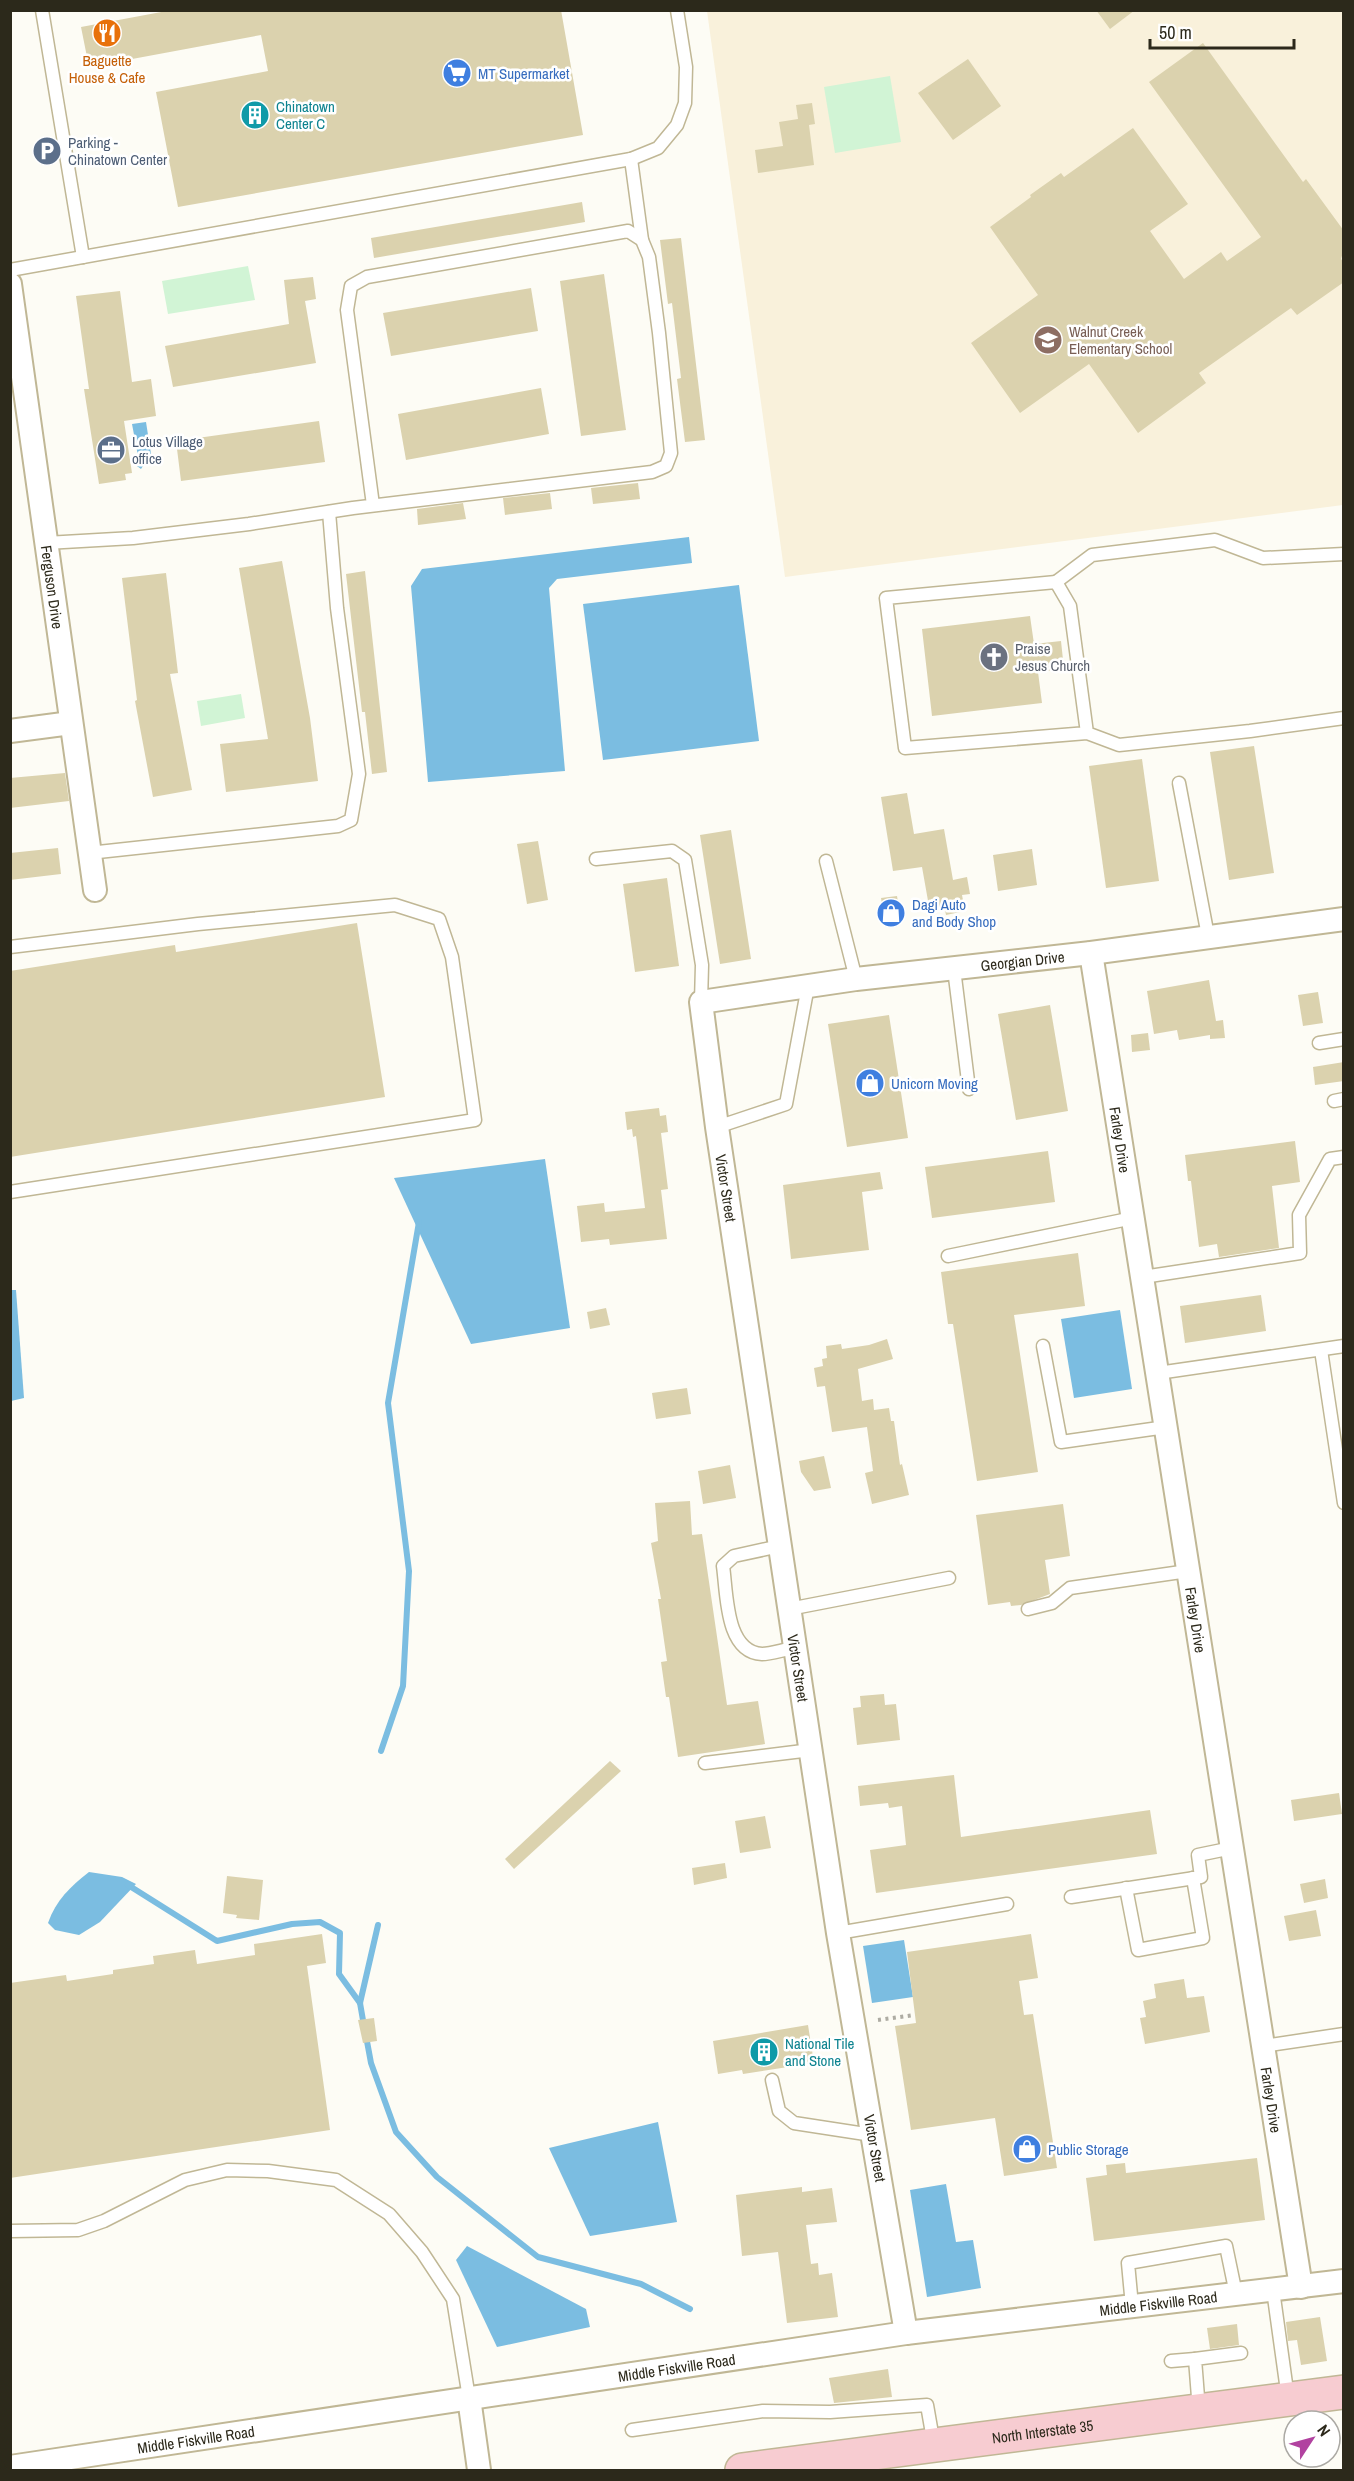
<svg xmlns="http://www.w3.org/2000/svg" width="1354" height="2481" font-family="'Archivo Narrow',sans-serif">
	<rect width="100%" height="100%" fill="#fdfcf5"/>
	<path fill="#f9f1db" d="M707 11H1343V505L785 577Z"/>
	<g fill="#d1f4d5">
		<path d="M890 76 901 142 835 153 824 87Z"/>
		<path d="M248 266 255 300 168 314 162 281Z"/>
		<path d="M241 694 245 718 201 726 197 701Z"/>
	</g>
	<g fill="#7bbde1">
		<path d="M146 422 151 454 141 469 133 463 138 456 132 424Z"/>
		<path d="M689 537 692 563 557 579 549 588 565 771 428 782 411 586 422 569Z"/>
		<path d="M739 585 759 741 603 760 583 604Z"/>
		<path d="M545 1159 570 1328 471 1344 394 1178Z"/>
		<path d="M11 1290H16L24 1398 11 1401Z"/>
		<path d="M1120 1310 1132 1389 1074 1398 1061 1319Z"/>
		<path d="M89 1872 122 1877 136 1884 100 1922 79 1935 55 1930 48 1923C56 1900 70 1887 89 1872Z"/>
		<path d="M904 1940 913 1997 872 2003 863 1946Z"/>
		<path d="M658 2122 677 2222 590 2236 549 2148Z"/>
		<path d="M946 2184 956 2242 973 2240 981 2288 927 2297 910 2190Z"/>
		<path d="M467 2246 586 2309 590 2327 497 2347 456 2260Z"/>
	</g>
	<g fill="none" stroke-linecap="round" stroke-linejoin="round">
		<g stroke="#7bbde1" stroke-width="6">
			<path d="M381 1751 403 1686 409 1571 388 1403 419 1222"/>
			<path d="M128 1885 217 1941 292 1924 320 1922 340 1933 339 1974 360 2003"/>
			<path d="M364 2026 360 2003 378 1925"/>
			<path d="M366 2036 371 2063 396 2132 437 2177 538 2257 641 2284 690 2309"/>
		</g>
	</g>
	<g fill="#dbd2ae">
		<path d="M172 10H561L583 135 178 207 156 92 268 71 261 35 89 67 81 27Z"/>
		<path d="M1096 10H1135L1110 29Z"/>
		<path d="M1203 43 1303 182 1306 179 1344 231V249L1341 259 1344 263V282L1297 315 1291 308 1199 373 1206 383 1138 433 1089 364 1020 413 971 343 1038 295 990 227 1031 197 1030 195 1061 173 1064 177 1133 128 1188 204 1150 231 1184 279 1221 252 1227 261 1261 237 1149 82Z"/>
		<path d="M968 59 1001 106 953 140 918 93Z"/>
		<path d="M812 103 815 124 809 125 814 165 758 173 755 150 783 146 779 122 798 119 796 105Z"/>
		<path d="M582 202 585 222 374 258 371 238Z"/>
		<path d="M681 238 705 440 685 442 677 379 681 378 672 303 668 304 660 240Z"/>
		<path d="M604 274 626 430 581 436 560 281Z"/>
		<path d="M313 277 316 299 305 301 316 363 173 387 165 346 289 324 284 280Z"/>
		<path d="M531 288 538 331 391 356 383 313Z"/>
		<path d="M120 291 132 382 151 379 156 416 124 421 132 473 125 474 126 480 99 484 84 389H89L76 296Z"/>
		<path d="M541 388 549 434 406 460 398 414Z"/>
		<path d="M319 421 325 462 181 481 176 441Z"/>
		<path d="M638 483 640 499 593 504 591 488Z"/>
		<path d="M550 493 552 509 505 515 503 498Z"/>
		<path d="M463 503 466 519 418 525 417 509Z"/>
		<path d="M282 561 310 718 318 781 226 792 220 744 268 739 239 568Z"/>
		<path d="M365 571 387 772 372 774 365 712H362L346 574Z"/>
		<path d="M166 573 178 673 170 674 192 790 153 797 135 701 137 700 122 578Z"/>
		<path d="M1030 616 1034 644 1061 641 1064 669 1038 672 1042 703 932 716 922 629Z"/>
		<path d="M1254 746 1274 873 1229 880 1210 752Z"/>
		<path d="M1142 759 1159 881 1106 888 1089 766Z"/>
		<path d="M65 773 69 801 10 808V778Z"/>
		<path d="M907 793 914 834 944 829 953 880 967 877 970 894 962 895 965 911 946 915 945 910 930 912 922 867 893 871 881 797Z"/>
		<path d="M731 830 751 959 720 964 700 835Z"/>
		<path d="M538 841 548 900 527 904 517 844Z"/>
		<path d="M58 848 61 874 10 880V853Z"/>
		<path d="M1032 849 1037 885 998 891 993 855Z"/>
		<path d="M667 878 679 966 635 972 623 884Z"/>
		<path d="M897 896 900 915 884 917 881 898Z"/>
		<path d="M357 923 385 1097 10 1157V971L175 945 176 952Z"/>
		<path d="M1209 980 1216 1021 1223 1020 1225 1038 1210 1039V1035L1179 1040 1177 1030 1154 1034 1147 991Z"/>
		<path d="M1318 992 1323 1023 1303 1026 1298 995Z"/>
		<path d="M1050 1005 1068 1111 1016 1120 998 1014Z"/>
		<path d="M889 1015 908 1138 847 1147 828 1024Z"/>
		<path d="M1148 1033 1150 1050 1132 1052 1131 1035Z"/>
		<path d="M1344 1062V1081L1315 1085 1313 1067Z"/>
		<path d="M659 1108 660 1116 666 1115 668 1132 661 1133 668 1189 661 1190 667 1239 610 1245 609 1239 581 1242 577 1206 604 1203 605 1212 645 1208 636 1136 633 1137 632 1129 627 1130 625 1112Z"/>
		<path d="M1295 1141 1300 1182 1272 1186 1279 1248 1219 1257 1217 1244 1199 1247 1191 1181H1188L1185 1155Z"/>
		<path d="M1048 1151 1055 1202 932 1218 925 1167Z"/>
		<path d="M880 1172 883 1189 862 1192 869 1250 791 1259 783 1185Z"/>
		<path d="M1078 1253 1085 1306 1014 1315 1038 1472 977 1481 953 1324H948L941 1272Z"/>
		<path d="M1261 1295 1266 1331 1185 1343 1180 1306Z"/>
		<path d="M606 1308 610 1325 590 1329 587 1312Z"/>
		<path d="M887 1339 893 1359 858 1369 862 1401 873 1399 874 1410 889 1408 891 1421H894L900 1465 902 1464 909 1495 872 1504 865 1473 873 1471 867 1427 832 1432 825 1386 817 1387 814 1368 823 1366 822 1359 827 1358 826 1346 841 1344 842 1349 869 1345Z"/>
		<path d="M687 1388 691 1414 656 1419 652 1393Z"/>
		<path d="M824 1456 831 1488 814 1491 801 1472 799 1461Z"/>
		<path d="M730 1465 736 1498 703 1504 698 1471Z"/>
		<path d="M690 1501 692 1535 702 1534 727 1705 758 1701 765 1744 678 1757 669 1697H666L661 1662 667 1661 658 1599H661L651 1543 658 1541 655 1503Z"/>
		<path d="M1063 1504 1070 1556 1045 1560 1050 1594 1021 1605 1011 1606 1010 1602 988 1605 976 1515Z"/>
		<path d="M884 1694 885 1705 896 1704 900 1740 857 1745 853 1708 861 1707 860 1696Z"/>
		<path d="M610 1761 621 1771 514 1869 505 1859Z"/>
		<path d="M954 1775 961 1837 1150 1810 1157 1854 876 1893 870 1850 906 1845 902 1806 889 1808 888 1803 860 1806 858 1786Z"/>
		<path d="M1339 1793 1342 1814 1294 1821 1291 1800Z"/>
		<path d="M765 1816 771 1848 740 1853 735 1821Z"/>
		<path d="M725 1863 727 1878 694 1885 692 1868Z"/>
		<path d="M227 1876 263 1880 259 1920 236 1918 237 1915 223 1913Z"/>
		<path d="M1325 1879 1328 1898 1304 1903 1300 1884Z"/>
		<path d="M1316 1910 1321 1936 1289 1941 1284 1916Z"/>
		<path d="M322 1934 326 1963 307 1966 330 2130 10 2178V1983L66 1975 67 1981 113 1974V1970L154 1964 153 1956 195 1950 197 1964 255 1955 254 1944Z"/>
		<path d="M1031 1934 1038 1978 1019 1981 1024 2015 1033 2014 1057 2168 1004 2176 995 2118 911 2130 895 2026 916 2023 907 1952Z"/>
		<path d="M1184 1979 1187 1998 1204 1996 1210 2032 1145 2044 1140 2018 1146 2017 1143 2001 1156 1998 1154 1984Z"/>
		<path d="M374 2018 377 2041 363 2043 358 2020Z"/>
		<path d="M808 2025 814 2063 743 2074 742 2070 718 2074 713 2041Z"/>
		<path d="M1257 2158 1265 2220 1094 2241 1086 2178 1107 2175 1106 2165 1125 2163 1126 2173Z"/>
		<path d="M802 2187V2192L832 2188 837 2222 806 2225 811 2264 818 2263 819 2275 832 2273 838 2317 787 2323 778 2252 742 2256 736 2195Z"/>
		<path d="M1320 2317 1327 2361 1301 2365 1297 2340 1288 2341 1286 2322Z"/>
		<path d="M1237 2324 1239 2345 1210 2349 1207 2328Z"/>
		<path d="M888 2369 892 2397 834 2403 829 2378Z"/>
	</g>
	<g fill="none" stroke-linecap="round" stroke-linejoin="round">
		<g stroke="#c0b795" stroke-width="15">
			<g id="service">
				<path d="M42 10 83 257"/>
				<path d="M631 159 642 240"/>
				<path d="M10 270 631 159 658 148 677 125 685 103 686 67 677 10"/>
				<path d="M46 543 133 538 249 524 353 508 652 472 666 466 671 453 659 333 649 257 642 240 628 231 367 277 351 286 347 310 373 505"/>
				<path d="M1056 582 1092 555 1215 540 1263 558 1344 554"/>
				<path d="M1087 733 1070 606 1056 582 886 598 905 748 1087 733 1119 745 1250 731 1344 718"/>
				<path d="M1179 783 1208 936"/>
				<path d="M89 853 338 826 351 820 359 774 337 608 329 512"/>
				<path d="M596 859 672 851 685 860 702 965 701 1002"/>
				<path d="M826 861 856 979"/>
				<path d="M10 947 198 924 395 905 439 919 452 957 475 1120 10 1192"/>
				<path d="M954 969 969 1089"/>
				<path d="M1319 1043 1344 1039"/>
				<path d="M1334 1101 1344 1099"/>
				<path d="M717 1127 786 1104 808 986"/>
				<path d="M948 1256 1133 1218"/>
				<path d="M1143 1277 1300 1253 1299 1215 1330 1159 1344 1157"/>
				<path d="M1043 1346 1061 1442 1166 1427"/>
				<path d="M1321 1350 1344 1503"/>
				<path d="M1158 1373 1344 1346"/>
				<path d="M780 1546 734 1556 723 1566C727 1593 725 1652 762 1654 772 1654 785 1649 795 1648"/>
				<path d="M789 1609 949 1578"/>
				<path d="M1028 1609 1052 1603 1070 1588 1188 1571"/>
				<path d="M705 1763 811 1750"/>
				<path d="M1126 1888 1138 1950 1203 1938 1193 1878"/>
				<path d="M1071 1897 1201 1877 1198 1855 1232 1848"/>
				<path d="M838 1933 1007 1904"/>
				<path d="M1263 2046 1344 2034"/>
				<path d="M772 2080 779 2111 794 2123 872 2135"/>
				<path d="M10 2231 78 2230 104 2221 185 2180 227 2170 268 2171 336 2180 389 2214 422 2252 453 2299 469 2398"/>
				<path d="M1273 2290 1288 2398"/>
				<path d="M1132 2306 1128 2263 1226 2246 1236 2294"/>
				<path d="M1171 2361 1195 2359"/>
				<path d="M1199 2410 1195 2359 1241 2353"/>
				<path d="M632 2430 763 2411 830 2412 927 2405 934 2445"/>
			</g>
		</g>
		<g stroke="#c0b795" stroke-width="26">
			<g id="minor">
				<path id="s1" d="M10 284 95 890"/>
				<path d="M10 731 71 723"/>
				<path id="s2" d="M1091 953 1301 2287"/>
				<path id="s3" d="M906 2333 838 1933 717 1127 701 1002 856 979 1091 953 1344 919"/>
				<path d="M469 2398 479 2470"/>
				<path id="s4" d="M10 2467 906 2333 1344 2281"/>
			</g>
		</g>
		<g stroke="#c0b795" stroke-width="36">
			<g id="secondary">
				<path id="s5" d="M742 2470 1344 2392"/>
			</g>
		</g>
		<path stroke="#aeaca3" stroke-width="4" stroke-dasharray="3 4.5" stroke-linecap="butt" d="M878 2020 915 2015"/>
		<use href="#service" stroke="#fff" stroke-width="12"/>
		<use href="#minor" stroke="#fff" stroke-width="22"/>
		<use href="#secondary" stroke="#f7ccd1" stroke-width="33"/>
	</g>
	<defs>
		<g id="restaurant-disc" transform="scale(1.5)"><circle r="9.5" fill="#e8710a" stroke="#fff"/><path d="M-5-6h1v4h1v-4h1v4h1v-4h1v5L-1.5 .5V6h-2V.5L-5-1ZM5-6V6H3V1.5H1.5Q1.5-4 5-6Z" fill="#fff"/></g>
		<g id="supermarket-disc" transform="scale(1.5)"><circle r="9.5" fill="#3f7fe0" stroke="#fff"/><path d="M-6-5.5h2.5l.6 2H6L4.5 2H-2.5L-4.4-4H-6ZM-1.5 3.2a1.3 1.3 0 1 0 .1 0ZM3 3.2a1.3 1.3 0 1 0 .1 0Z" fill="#fff"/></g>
		<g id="building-disc" transform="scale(1.5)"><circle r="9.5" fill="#0f9aa8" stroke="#fff"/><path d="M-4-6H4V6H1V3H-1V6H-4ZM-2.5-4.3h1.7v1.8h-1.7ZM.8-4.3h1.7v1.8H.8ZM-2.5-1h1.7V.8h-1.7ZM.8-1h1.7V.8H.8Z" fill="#fff"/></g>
		<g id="parking-disc" transform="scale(1.5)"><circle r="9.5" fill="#5c6f8a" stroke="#fff"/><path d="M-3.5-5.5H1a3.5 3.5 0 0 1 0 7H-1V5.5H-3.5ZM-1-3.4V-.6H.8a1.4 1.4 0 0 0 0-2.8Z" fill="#fff"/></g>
		<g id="school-disc" transform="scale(1.5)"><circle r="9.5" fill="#8d6e63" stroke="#fff"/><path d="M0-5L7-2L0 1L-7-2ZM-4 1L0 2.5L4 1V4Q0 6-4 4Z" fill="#fff"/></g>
		<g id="office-disc" transform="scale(1.5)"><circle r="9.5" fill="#5c6f8a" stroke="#fff"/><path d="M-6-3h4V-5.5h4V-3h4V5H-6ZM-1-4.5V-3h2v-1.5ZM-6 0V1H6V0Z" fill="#fff"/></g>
		<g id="church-disc" transform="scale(1.5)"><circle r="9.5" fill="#6b7280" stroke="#fff"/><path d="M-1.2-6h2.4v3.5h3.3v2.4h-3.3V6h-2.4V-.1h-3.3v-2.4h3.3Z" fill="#fff"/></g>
		<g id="shop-disc" transform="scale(1.5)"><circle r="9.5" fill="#3f7fe0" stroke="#fff"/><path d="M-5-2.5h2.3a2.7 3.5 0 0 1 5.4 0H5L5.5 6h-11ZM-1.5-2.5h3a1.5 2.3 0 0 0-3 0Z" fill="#fff"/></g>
	</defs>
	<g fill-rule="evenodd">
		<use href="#restaurant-disc" x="107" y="33"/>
		<use href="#supermarket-disc" x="457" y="73"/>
		<use href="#building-disc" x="255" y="115"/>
		<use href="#parking-disc" x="47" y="151"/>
		<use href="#school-disc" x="1048" y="340"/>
		<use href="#office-disc" x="111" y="450"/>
		<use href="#church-disc" x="994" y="657"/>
		<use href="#shop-disc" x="891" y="913"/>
		<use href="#shop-disc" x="870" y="1083"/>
		<use href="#building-disc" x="764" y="2052"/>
		<use href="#shop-disc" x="1027" y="2149"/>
	</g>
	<g text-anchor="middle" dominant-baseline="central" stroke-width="5" stroke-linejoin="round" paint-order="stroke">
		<g font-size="15" fill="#c56008" stroke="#fff">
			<text x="107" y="60">Baguette<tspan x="107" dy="17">House &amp; Cafe</tspan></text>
		</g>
		<g font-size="15" fill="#366cbe" stroke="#fff" text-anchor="start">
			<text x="478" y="73">MT Supermarket</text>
			<text x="912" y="904">Dagi Auto<tspan x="912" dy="17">and Body Shop</tspan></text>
			<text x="891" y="1083">Unicorn Moving</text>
			<text x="1048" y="2149">Public Storage</text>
		</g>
		<g font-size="15" fill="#0d838f" stroke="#fff" text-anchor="start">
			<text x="276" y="106">Chinatown<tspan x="276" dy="17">Center C</tspan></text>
			<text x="785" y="2043">National Tile<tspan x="785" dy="17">and Stone</tspan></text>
		</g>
		<g font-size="15" fill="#4e5e75" stroke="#fff" text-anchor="start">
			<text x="68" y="142">Parking -<tspan x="68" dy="17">Chinatown Center</tspan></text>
			<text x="132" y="441">Lotus Village<tspan x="132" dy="17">office</tspan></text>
		</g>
		<g font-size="15" fill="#785e54" stroke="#fff" text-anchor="start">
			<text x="1069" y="331">Walnut Creek<tspan x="1069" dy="17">Elementary School</tspan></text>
		</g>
		<g font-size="15" fill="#2c291b" stroke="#fff">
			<text stroke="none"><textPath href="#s1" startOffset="306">Ferguson Drive</textPath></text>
			<text stroke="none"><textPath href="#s3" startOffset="1671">Georgian Drive</textPath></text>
			<text stroke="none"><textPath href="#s2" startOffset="189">Farley Drive</textPath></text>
			<text transform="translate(726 1188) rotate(81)">Victor Street</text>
			<text stroke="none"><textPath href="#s2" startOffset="675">Farley Drive</textPath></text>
			<text transform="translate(798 1668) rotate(81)">Victor Street</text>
			<text stroke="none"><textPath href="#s2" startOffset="1161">Farley Drive</textPath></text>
			<text transform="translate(875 2148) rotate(80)">Victor Street</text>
			<text stroke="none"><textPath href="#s4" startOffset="1160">Middle Fiskville Road</textPath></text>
			<text stroke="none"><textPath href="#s4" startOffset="674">Middle Fiskville Road</textPath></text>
			<text stroke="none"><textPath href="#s5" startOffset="303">North Interstate 35</textPath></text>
			<text stroke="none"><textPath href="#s4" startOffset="188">Middle Fiskville Road</textPath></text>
		</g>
		<g font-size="15" fill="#5b616d" stroke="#fff" text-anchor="start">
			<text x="1015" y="648">Praise<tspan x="1015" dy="17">Jesus Church</tspan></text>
		</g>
	</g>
	<rect width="1354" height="2481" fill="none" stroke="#2c291b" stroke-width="24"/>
	<g transform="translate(1312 2439) rotate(54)"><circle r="28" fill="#ffffff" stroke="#aba9a4" stroke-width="1.5"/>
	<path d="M0-4.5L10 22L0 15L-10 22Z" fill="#b142a0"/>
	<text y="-9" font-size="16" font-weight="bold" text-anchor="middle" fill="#2c291b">N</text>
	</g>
	<path d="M1150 39v9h144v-9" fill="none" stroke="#2c291b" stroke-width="3"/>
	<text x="1159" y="39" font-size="18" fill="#2c291b" stroke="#ffffff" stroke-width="4.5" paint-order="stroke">50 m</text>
</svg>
